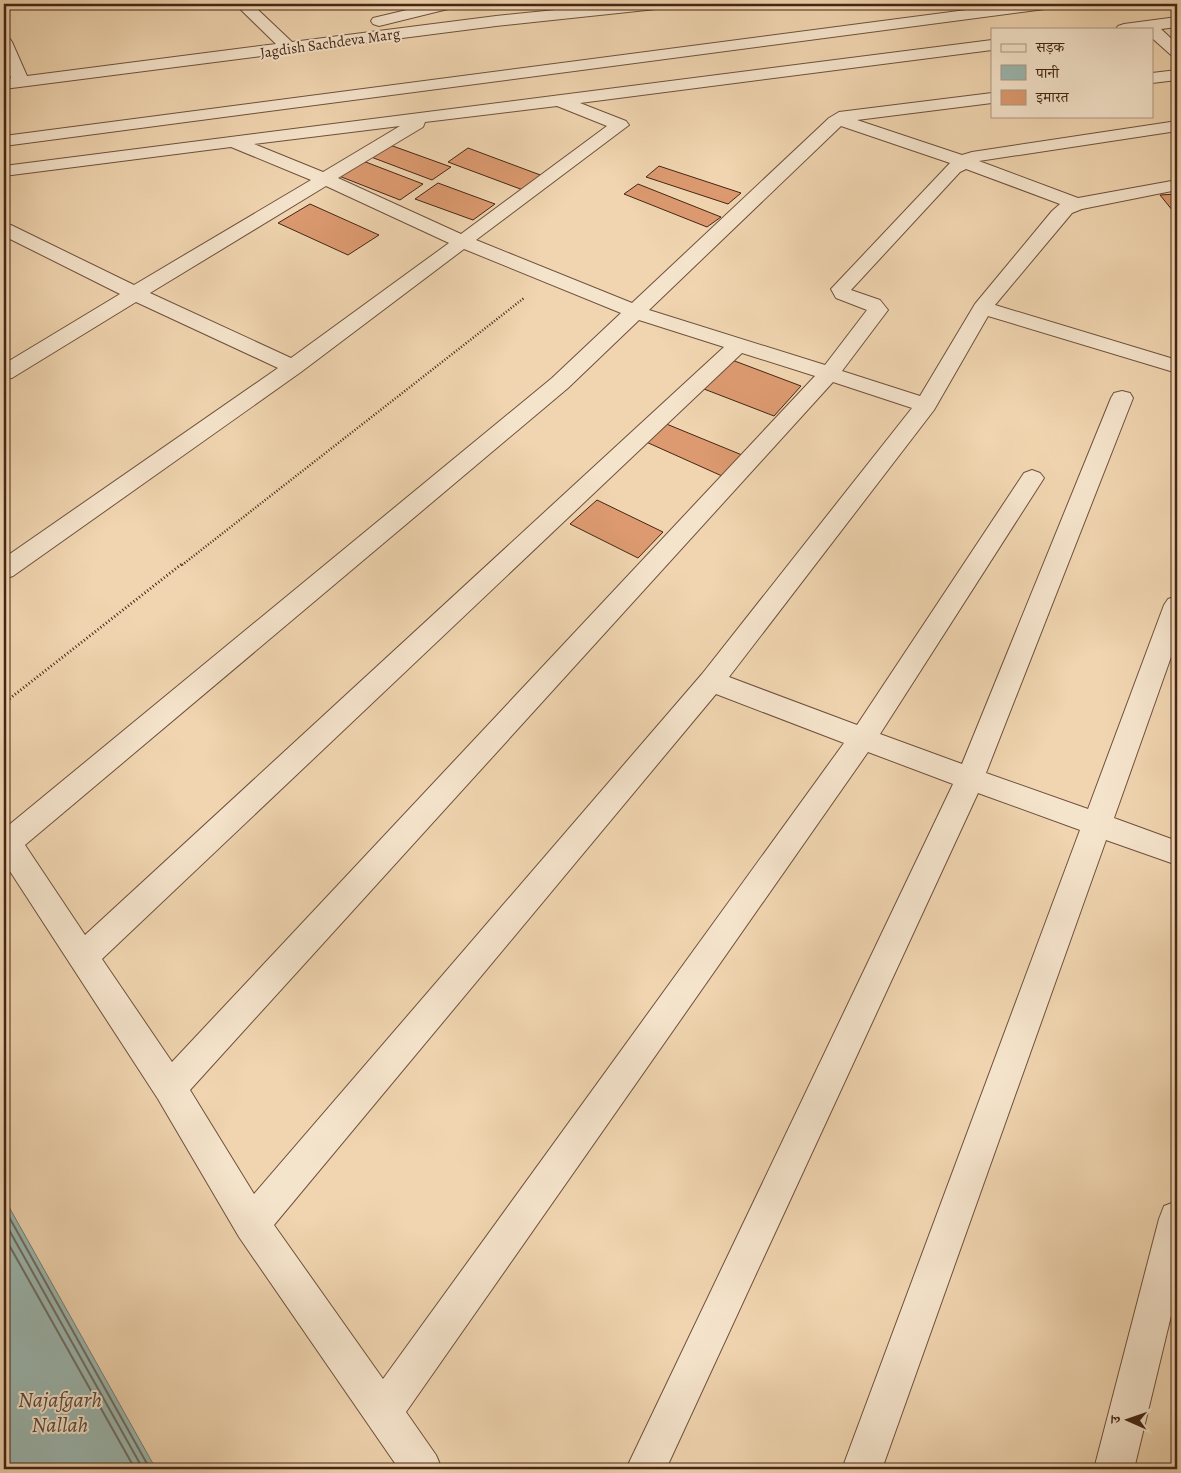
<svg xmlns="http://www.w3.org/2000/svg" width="1181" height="1473" font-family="Alegreya,'Noto Serif Devanagari',serif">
	<rect width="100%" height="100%" fill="#f0d5b0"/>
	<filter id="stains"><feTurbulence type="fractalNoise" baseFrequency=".004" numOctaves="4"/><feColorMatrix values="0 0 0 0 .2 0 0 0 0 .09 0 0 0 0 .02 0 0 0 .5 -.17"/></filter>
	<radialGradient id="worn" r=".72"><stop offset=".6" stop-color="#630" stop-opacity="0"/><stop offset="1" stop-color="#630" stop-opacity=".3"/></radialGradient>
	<path fill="#9bb8b1" stroke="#787d73" d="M4 1198 156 1469H4Z"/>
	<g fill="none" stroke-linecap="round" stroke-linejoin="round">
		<g stroke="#706e63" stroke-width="2">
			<path d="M4 1208 150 1469"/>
			<path d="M4 1221 143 1469"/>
			<path d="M4 1236 135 1469"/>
		</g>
	</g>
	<g fill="#dd9a70" stroke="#442515">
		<path d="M390 145 451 167 432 180 371 157Z"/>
		<path d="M468 148 543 176 523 190 448 162Z"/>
		<path d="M363 161 423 184 400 200 339 176Z"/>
		<path d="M659 166 741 193 728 204 646 177Z"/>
		<path d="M438 183 495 204 473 220 415 199Z"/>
		<path d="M638 184 721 217 707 227 624 194Z"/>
		<path d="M1177 194V216L1160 195Z"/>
		<path d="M310 204 379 235 348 255 278 223Z"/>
		<path d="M732 360 801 386 774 416 704 389Z"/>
		<path d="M664 423 742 455 722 476 644 441Z"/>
		<path d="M597 500 663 532 638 558 570 524Z"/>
	</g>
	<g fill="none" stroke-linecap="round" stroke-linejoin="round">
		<g stroke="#6f513c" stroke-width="2">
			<g id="minor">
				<path d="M4 4H16L13 7 4 11Z"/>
				<path d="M235 4H252L292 42 496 16 615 4H664L661 7 656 9 496 26 4 89V79L11 78 4 61V37L10 39 12 42 27 76 276 44Z"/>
				<path d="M432 4H459L456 7 379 26 373 24 371 21 373 18Z"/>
				<path d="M1012 4H1053L1050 7 1045 9 4 146V136Z"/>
				<path d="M1177 17V27L1161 29 1177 44V57L1171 55 1152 38V29H1116L1118 26 1124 24Z"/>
				<path d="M992 40V50L580 103 626 121 629 125 476 240 632 303 829 118 839 112 992 93V103L857 120 962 155 972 152 1177 121V131L979 161 1078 198 1177 180V190L1082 209 1072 213 995 305 1177 360V373L988 316 934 410 729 677 857 725 1024 473 1032 470 1040 473 1044 478 880 734 962 764 1111 398 1114 393 1122 391 1130 393 1133 398 986 773 1088 809 1164 605 1168 599 1177 596V640L1114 818 1177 841V865L1106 840 882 1469H842L1080 830 978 793 666 1469H626L953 784 868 752 406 1412 436 1455 442 1469H399L239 1237 158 1099 4 862V829L552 378 621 313 464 249 301 372 13 576 4 579V558L278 368 136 302 12 378 4 379V364L120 294 4 236V223L11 225 134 285 311 180 231 147 4 176V166ZM557 106 607 126 461 234 338 178 423 127 425 122ZM400 126 323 172 254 144ZM841 126 950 163 831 289 836 298 867 310 825 365 649 310ZM966 169 1060 204 1052 211 975 304 920 396 842 371 888 310 880 300 851 290 960 172ZM326 186 449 243 291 358 150 293ZM639 320 724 347 85 935 25 845 568 388ZM742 353 815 376 172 1062 102 959ZM833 382 912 408 702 674 254 1194 190 1090ZM716 694 844 743 383 1379 274 1225Z"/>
				<path d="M1177 70V80L1152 83V73Z"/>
				<path d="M1177 1201V1291L1134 1469H1094L1159 1219 1164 1206Z"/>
			</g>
		</g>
		<path stroke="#442515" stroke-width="2.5" stroke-dasharray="1 2" stroke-linecap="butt" d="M182 565 524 298"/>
		<path stroke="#442515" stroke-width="3" stroke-dasharray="1 2.5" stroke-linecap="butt" d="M4 703 183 563"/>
		<use href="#minor" fill="#f5e4cc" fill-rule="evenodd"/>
	</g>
	<g text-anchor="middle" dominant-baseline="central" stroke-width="4" stroke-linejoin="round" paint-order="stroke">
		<g font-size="15" fill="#442515" stroke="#f5e4cc">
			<text transform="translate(330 43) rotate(-8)">Jagdish Sachdeva Marg</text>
		</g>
		<g font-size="22" font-style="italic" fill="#5a4a3c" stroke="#f5e4cc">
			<text x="60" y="1400">Najafgarh<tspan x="60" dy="25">Nallah</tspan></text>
		</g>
	</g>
	<rect width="1181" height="1473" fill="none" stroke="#f0d5b0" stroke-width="20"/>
	<rect x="5" y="5" width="1171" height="1463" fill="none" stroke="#442515" stroke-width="2.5"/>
	<rect x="10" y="10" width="1161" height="1453" fill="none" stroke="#442515"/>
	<rect x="991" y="28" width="162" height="90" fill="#f5e4cc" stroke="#ae9883"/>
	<rect x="1001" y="44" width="25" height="8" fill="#f5e4cc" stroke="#ae9883"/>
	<text x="1036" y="52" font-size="15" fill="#442515">सड़क</text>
	<rect x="1001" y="65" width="25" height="15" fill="#9bb8b1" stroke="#ae9883"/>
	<text x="1036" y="78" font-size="15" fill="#442515">पानी</text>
	<rect x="1001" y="90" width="25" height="15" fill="#dd9a70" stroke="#ae9883"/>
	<text x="1036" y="102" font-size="15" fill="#442515">इमारत</text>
	<g transform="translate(1128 1420) rotate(272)" stroke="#f5e4cc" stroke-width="4" paint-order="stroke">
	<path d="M0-4L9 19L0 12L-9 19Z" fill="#442515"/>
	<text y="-8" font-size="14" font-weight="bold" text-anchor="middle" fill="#442515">उ</text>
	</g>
	<rect width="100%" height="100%" filter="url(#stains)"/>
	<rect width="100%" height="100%" fill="url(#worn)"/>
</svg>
